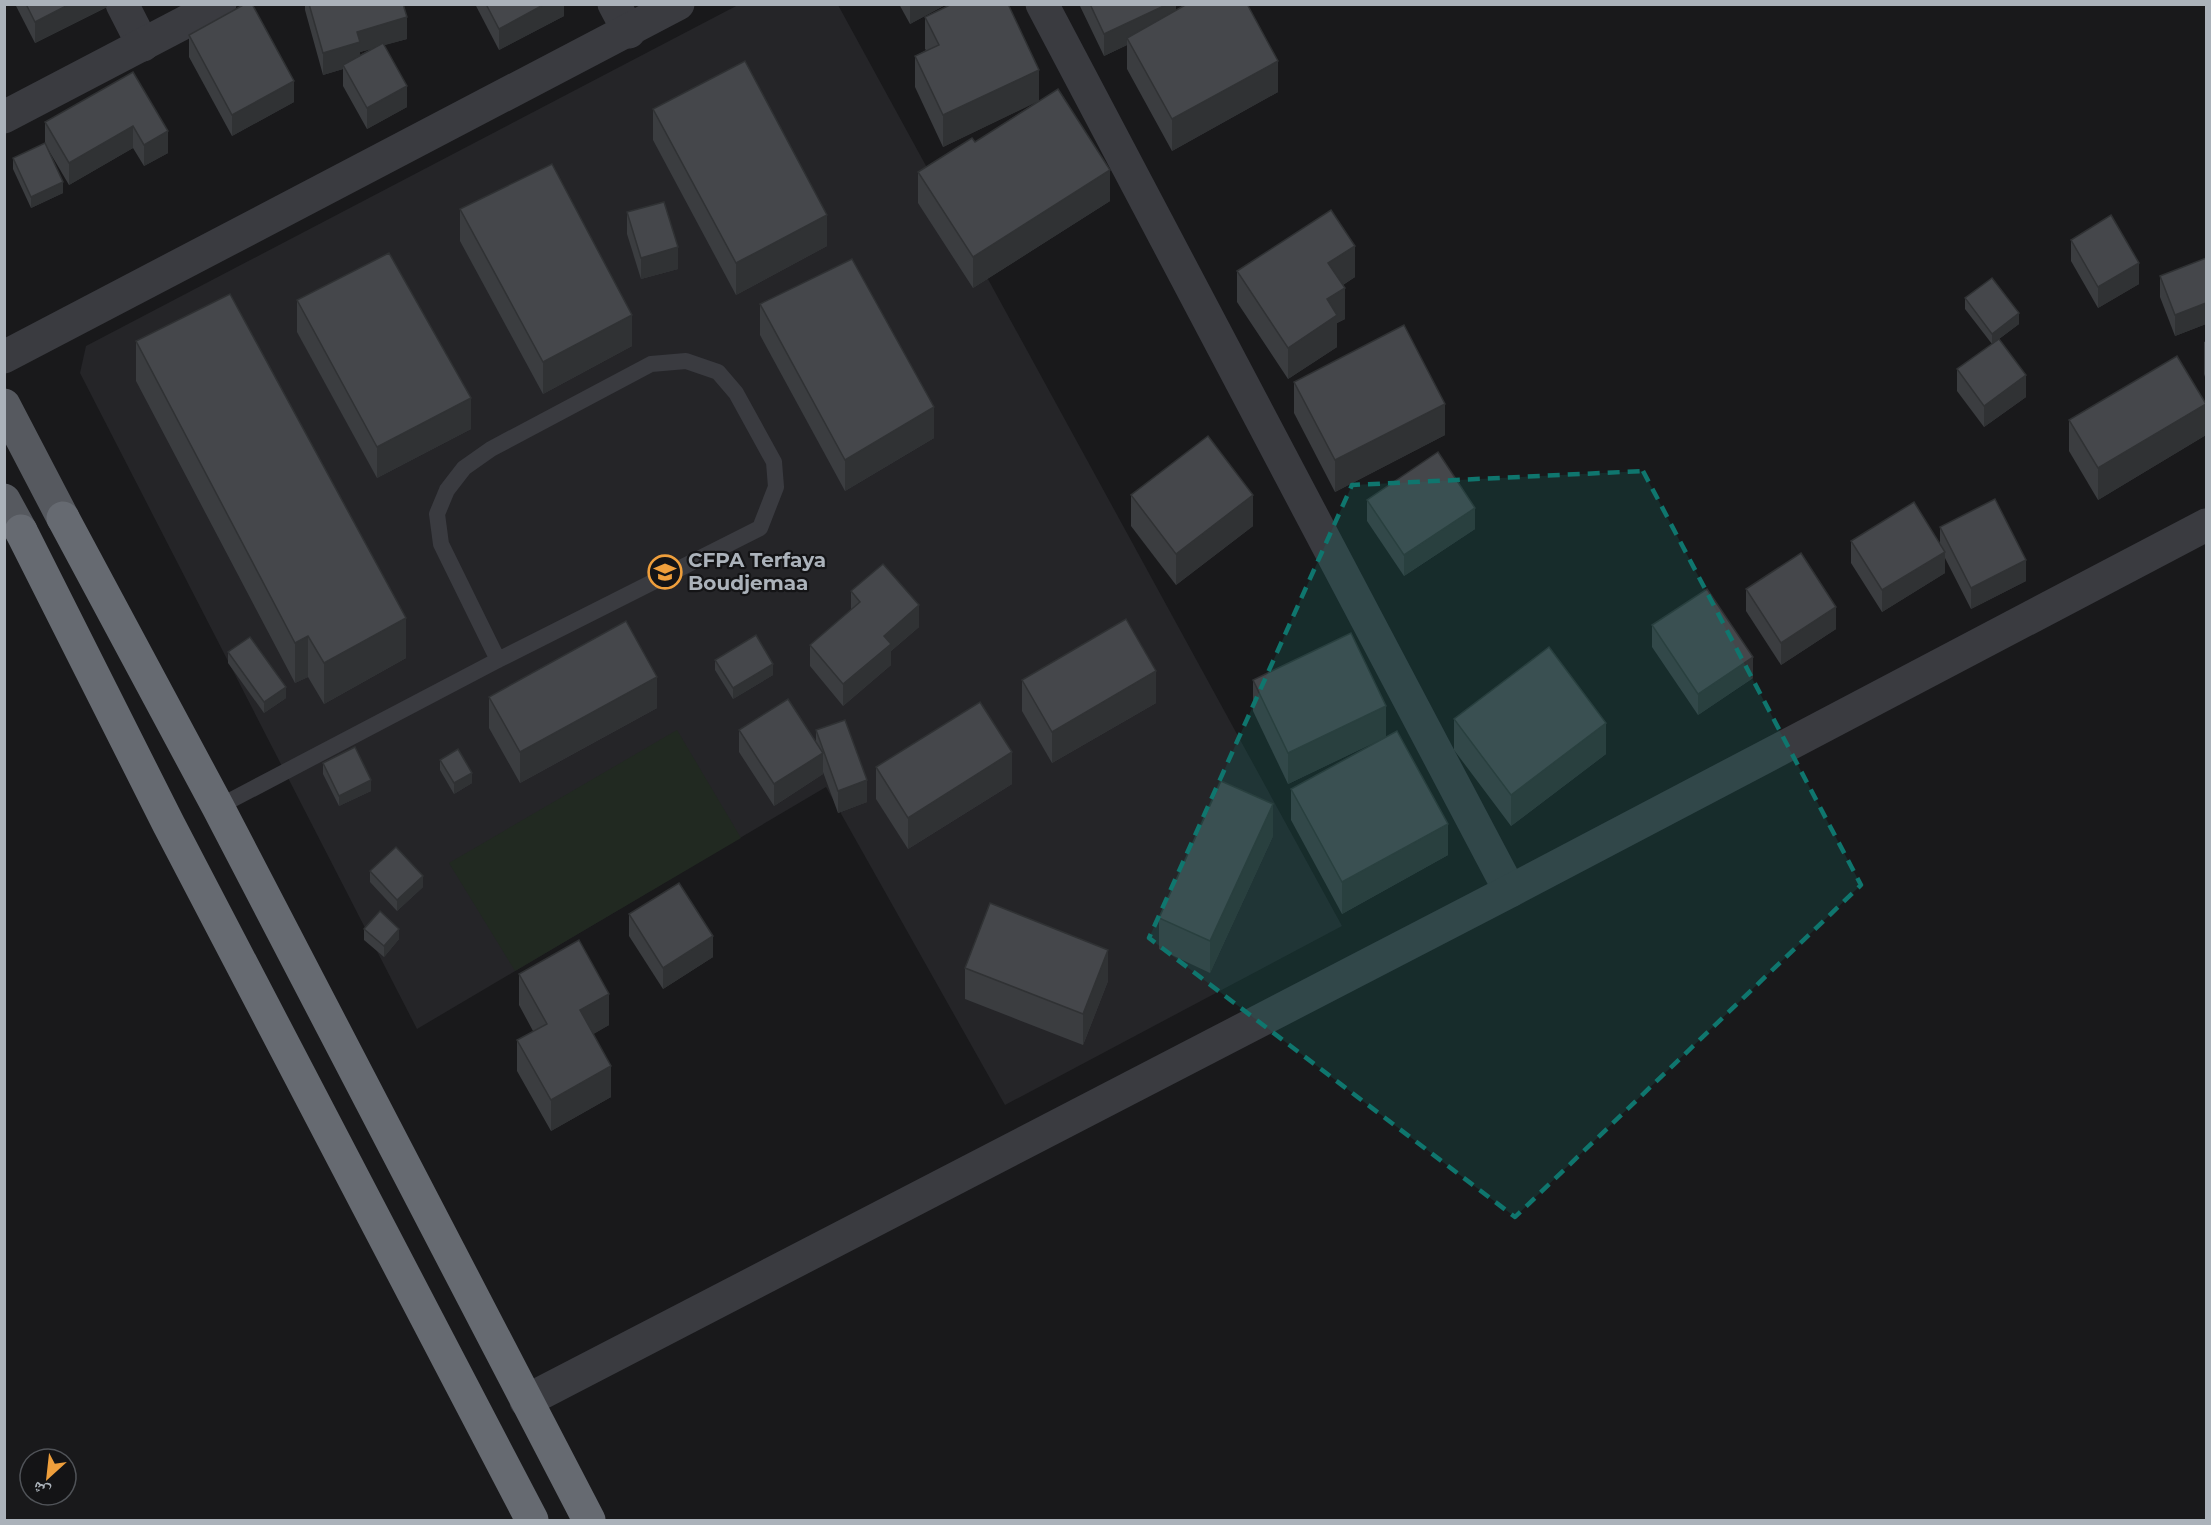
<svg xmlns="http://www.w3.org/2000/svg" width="2211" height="1525" font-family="Montserrat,'Noto Naskh Arabic',sans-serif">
	<rect width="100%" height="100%" fill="#19191b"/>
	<path fill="#252528" d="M738 5H838L1342 926 1005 1105 826 787 417 1029 80 373 86 346Z"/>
	<path fill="#212921" d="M677 730 741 838 515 971 449 863Z"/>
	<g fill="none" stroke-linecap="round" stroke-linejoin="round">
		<path stroke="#3a3b40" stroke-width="16" d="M218 807 498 660 760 528 776 487 774 462 736 393 718 372 686 361 651 364 491 449 464 468 447 490 437 514 441 544 498 660"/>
		<g stroke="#3a3b40" stroke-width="33">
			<path d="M122 4 143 45"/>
			<path d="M614 4 629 32"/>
			<path d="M1042 4 1510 891"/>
			<path d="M4 117 220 4"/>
			<path d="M4 357 678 4"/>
			<path d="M526 1401 1510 891 2206 525"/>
		</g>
		<g stroke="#56595f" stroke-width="33">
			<path d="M4 405 63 518"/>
			<path d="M4 500 21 531"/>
		</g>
		<g stroke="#666a71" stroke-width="33">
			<path d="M63 518 218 807 589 1520"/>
			<path d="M21 531 169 825 532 1520"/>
		</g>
	</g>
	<g fill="#3b3d40" fill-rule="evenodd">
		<path d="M15 4H107V7L35 43Z"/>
		<path d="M305 4H403L407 39 384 45 407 107 367 129 343 86V69L323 75 305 10ZM371 49 360 55V52Z"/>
		<path d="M475 4H564V16L499 50Z"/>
		<path d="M899 4H947L910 24Z"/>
		<path d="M1079 4H1176V11L1278 92 1172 151 1127 69V45L1104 56Z"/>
		<path d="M925 17 1039 101 1110 201 973 288 918 203V172L975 142 1038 101 943 147 915 87V56L926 50 925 49Z"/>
		<path d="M189 35 294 102 232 136 189 57Z"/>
		<path d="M133 72 168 153 144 166 133 148 69 185 45 144V122Z"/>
		<path d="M653 109 827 246 736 295 653 140Z"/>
		<path d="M13 158 63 193 31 208 13 169Z"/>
		<path d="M460 209 632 346 543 394 460 241Z"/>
		<path d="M627 212 678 269 641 279 627 234Z"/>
		<path d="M2071 240 2139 284 2098 308 2071 261Z"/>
		<path d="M2206 258V324L2175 336 2160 297V276Z"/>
		<path d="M1237 271 1355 277 1343 285 1345 319 1337 323V347L1288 379 1237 302Z"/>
		<path d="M1965 298 2019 324 1999 339 2026 397 1984 427 1957 391V369L1992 344 1965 309Z"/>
		<path d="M297 300 471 429 377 478 297 332Z"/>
		<path d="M760 304 934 438 845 491 760 335Z"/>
		<path d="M136 341 406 658 324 704 308 677 295 683 136 381Z"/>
		<path d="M2206 341V380L2204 374V342Z"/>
		<path d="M1294 382 1445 435 1335 492 1294 413Z"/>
		<path d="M2069 420 2206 435 2098 500 2069 451Z"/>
		<path d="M1131 495 1253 526 1176 585 1131 526Z"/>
		<path d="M1367 500 1475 529 1404 576 1367 521Z"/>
		<path d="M1940 527 2026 581 1971 609 1945 558V573L1882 612 1851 563V541L1940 544Z"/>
		<path d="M1746 589 1836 629 1781 665 1746 611Z"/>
		<path d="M851 591 919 627 891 651V665L843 706 810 666V645L851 610Z"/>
		<path d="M1652 625 1753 678 1698 715 1652 647Z"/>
		<path d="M228 652 286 698 264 713 228 663Z"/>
		<path d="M715 660 773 675 733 699 715 670Z"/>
		<path d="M1022 680 1156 703 1052 763 1022 711Z"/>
		<path d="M1253 680 1386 737 1288 784 1253 711Z"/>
		<path d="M489 697 657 708 520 783 489 728Z"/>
		<path d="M1454 719 1606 754 1511 826 1454 750Z"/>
		<path d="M739 730 816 741V730L867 802 838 813 823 772V774L774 806 739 752Z"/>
		<path d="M440 760 472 783 454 794 440 770Z"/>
		<path d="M323 763 371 791 339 806 323 774Z"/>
		<path d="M876 767 1012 784 908 849 876 799Z"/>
		<path d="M1291 789 1448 855 1342 914 1291 820Z"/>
		<path d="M1273 836 1210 973 1159 949V918Z"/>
		<path d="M370 871 423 887 397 911 370 882Z"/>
		<path d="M629 914 713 957 663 989 629 936Z"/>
		<path d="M364 929 399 939 384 957 364 940Z"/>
		<path d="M965 968 1108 981 1083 1045 965 999Z"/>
		<path d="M519 974 609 1025 593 1034 611 1097 551 1131 517 1071V1040L533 1031 519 1005Z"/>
	</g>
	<g fill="#303234">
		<path d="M70 4H107V7L35 43V22Z"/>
		<path d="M545 4H564V16L499 50V29Z"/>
		<path d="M910 4H947L910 24Z"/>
		<path d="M1168 4H1176V22L1127 38V45L1104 56V34Z"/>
		<path d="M407 17V39L360 52V63L343 65V69L323 75V53L357 32Z"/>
		<path d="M1278 61V92L1172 151V119Z"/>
		<path d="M1039 70V101L943 147V115Z"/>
		<path d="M294 81V102L232 136V115Z"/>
		<path d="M407 86V107L367 129V108Z"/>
		<path d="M133 126V148L69 185V163Z"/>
		<path d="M168 131V153L144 166V145Z"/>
		<path d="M1110 170V201L973 288V257Z"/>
		<path d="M63 182V193L31 208V197Z"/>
		<path d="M827 215V246L736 295V263Z"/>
		<path d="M1355 246V277L1328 294V263Z"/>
		<path d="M678 247V269L641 279V258Z"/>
		<path d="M2139 263V284L2098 308V287Z"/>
		<path d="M1345 288V319L1337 323V347L1288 379V348L1327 299Z"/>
		<path d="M2206 303V324L2175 336V315Z"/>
		<path d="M2019 313V324L1992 344V334Z"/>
		<path d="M632 315V346L543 394V362Z"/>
		<path d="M2026 375V397L1984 427V406Z"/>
		<path d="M471 398V429L377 478V447Z"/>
		<path d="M1445 404V435L1335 492V460Z"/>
		<path d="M2206 404V435L2098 500V468Z"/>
		<path d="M934 407V438L845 491V460Z"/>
		<path d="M1253 495V526L1176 585V554Z"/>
		<path d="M1475 508V529L1404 576V555Z"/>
		<path d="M1945 552V573L1882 612V590Z"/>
		<path d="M2026 560V581L1971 609V588Z"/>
		<path d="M919 605V627L891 651V665L843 706V684L884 636Z"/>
		<path d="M1836 607V629L1781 665V643Z"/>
		<path d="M406 618V658L324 704V663Z"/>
		<path d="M308 636V677L295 683V643Z"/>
		<path d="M1753 657V678L1698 715V694Z"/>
		<path d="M773 664V675L733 699V688Z"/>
		<path d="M1156 671V703L1052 763V732Z"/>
		<path d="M657 677V708L520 783V752Z"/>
		<path d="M286 687V698L264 713V702Z"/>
		<path d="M1386 706V737L1288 784V753Z"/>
		<path d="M1606 723V754L1511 826V795Z"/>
		<path d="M1012 752V784L908 849V818Z"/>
		<path d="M823 753V774L774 806V784Z"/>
		<path d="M472 773V783L454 794V783Z"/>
		<path d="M371 780V791L339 806V796Z"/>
		<path d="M867 780V802L838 813V791Z"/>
		<path d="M1273 804V836L1210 973V941Z"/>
		<path d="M1448 824V855L1342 914V882Z"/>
		<path d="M423 876V887L397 911V900Z"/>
		<path d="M399 929V939L384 957V946Z"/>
		<path d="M713 936V957L663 989V968Z"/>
		<path d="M1108 950V981L1083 1045V1014Z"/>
		<path d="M609 994V1025L580 1042V1010Z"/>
		<path d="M611 1066V1097L551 1131V1100Z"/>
	</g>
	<g fill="#45474b" stroke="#303234" stroke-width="1.5">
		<path d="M26 4H70L35 22Z"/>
		<path d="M245 4H252L294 81 232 115 189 35Z"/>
		<path d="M309 4H403L407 17 357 32 360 42 323 53Z"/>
		<path d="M486 4H545L499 29Z"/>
		<path d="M952 4H1008L1039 70 943 115 915 56 939 45 925 17Z"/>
		<path d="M1090 4H1168L1104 34Z"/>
		<path d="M1187 4H1247L1278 61 1172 119 1127 38Z"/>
		<path d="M383 43 407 86 367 108 343 65Z"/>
		<path d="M745 61 827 215 736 263 653 109Z"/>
		<path d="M133 72 168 131 144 145 133 126 69 163 45 122Z"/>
		<path d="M1058 89 1110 170 973 257 918 172 972 138 975 142Z"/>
		<path d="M45 143 63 182 31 197 13 158Z"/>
		<path d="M552 164 632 315 543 362 460 209Z"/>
		<path d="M664 202 678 247 641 258 627 212Z"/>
		<path d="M1331 210 1355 246 1328 263 1345 288 1327 299 1337 315 1288 348 1237 271Z"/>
		<path d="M2111 215 2139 263 2098 287 2071 240Z"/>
		<path d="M389 253 471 398 377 447 297 300Z"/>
		<path d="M2206 258V303L2175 315 2160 276Z"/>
		<path d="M852 259 934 407 845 460 760 304Z"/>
		<path d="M1992 278 2019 313 1992 334 1965 298Z"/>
		<path d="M230 294 406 618 324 663 308 636 295 643 136 341Z"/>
		<path d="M1404 325 1445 404 1335 460 1294 382Z"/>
		<path d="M1999 339 2026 375 1984 406 1957 369Z"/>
		<path d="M2177 356 2206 404 2098 468 2069 420Z"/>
		<path d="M1208 436 1253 495 1176 554 1131 495Z"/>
		<path d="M1438 452 1475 508 1404 555 1367 500Z"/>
		<path d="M1995 499 2026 560 1971 588 1940 527Z"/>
		<path d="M1914 502 1945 552 1882 590 1851 541Z"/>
		<path d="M1801 553 1836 607 1781 643 1746 589Z"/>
		<path d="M883 564 919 605 884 636 891 644 843 684 810 645 860 602 851 591Z"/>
		<path d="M1707 589 1753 657 1698 694 1652 625Z"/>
		<path d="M1126 619 1156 671 1052 732 1022 680Z"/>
		<path d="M626 621 657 677 520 752 489 697Z"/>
		<path d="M1351 633 1386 706 1288 753 1253 680Z"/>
		<path d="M756 635 773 664 733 688 715 660Z"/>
		<path d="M250 637 286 687 264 702 228 652Z"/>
		<path d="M1549 647 1606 723 1511 795 1454 719Z"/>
		<path d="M788 699 823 753 774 784 739 730Z"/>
		<path d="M980 702 1012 752 908 818 876 767Z"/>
		<path d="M845 720 867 780 838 791 816 730Z"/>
		<path d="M1397 731 1448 824 1342 882 1291 789Z"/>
		<path d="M355 747 371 780 339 796 323 763Z"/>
		<path d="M458 749 472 773 454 783 440 760Z"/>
		<path d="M1221 781 1273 804 1210 941 1159 918Z"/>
		<path d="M396 847 423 876 397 900 370 871Z"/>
		<path d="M679 883 713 936 663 968 629 914Z"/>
		<path d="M990 903 1108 950 1083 1014 965 968Z"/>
		<path d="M380 911 399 929 384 946 364 929Z"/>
		<path d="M579 940 609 994 580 1010 611 1066 551 1100 517 1040 547 1024 519 974Z"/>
	</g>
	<path fill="#0f766e" fill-opacity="0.2" stroke="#0f766e" stroke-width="4.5" stroke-dasharray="12 8" stroke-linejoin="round" d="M1643 471 1861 885 1515 1217 1149 938 1352 485Z"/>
	<defs>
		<g id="university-ring" transform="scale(1.725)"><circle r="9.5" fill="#141416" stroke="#ef9f3c" stroke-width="1.5"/><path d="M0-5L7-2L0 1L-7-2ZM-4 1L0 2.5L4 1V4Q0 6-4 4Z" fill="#ef9f3c"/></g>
	</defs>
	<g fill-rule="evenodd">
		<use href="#university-ring" x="665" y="572"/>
	</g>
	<g text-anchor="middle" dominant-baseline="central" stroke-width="4.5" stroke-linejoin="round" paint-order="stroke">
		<g font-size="20" font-weight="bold" fill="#abb2ba" stroke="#141416" text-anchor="start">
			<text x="688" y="560">CFPA Terfaya<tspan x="688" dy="23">Boudjemaa</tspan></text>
		</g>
	</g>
	<rect width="2211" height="1525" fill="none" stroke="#abb2ba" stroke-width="12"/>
	<g transform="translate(48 1477) rotate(207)"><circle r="28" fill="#141416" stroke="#505358" stroke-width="1.5"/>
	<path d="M0-4.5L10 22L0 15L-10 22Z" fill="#ef9f3c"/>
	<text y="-9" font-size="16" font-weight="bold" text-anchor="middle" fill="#abb2ba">ش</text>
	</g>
</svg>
